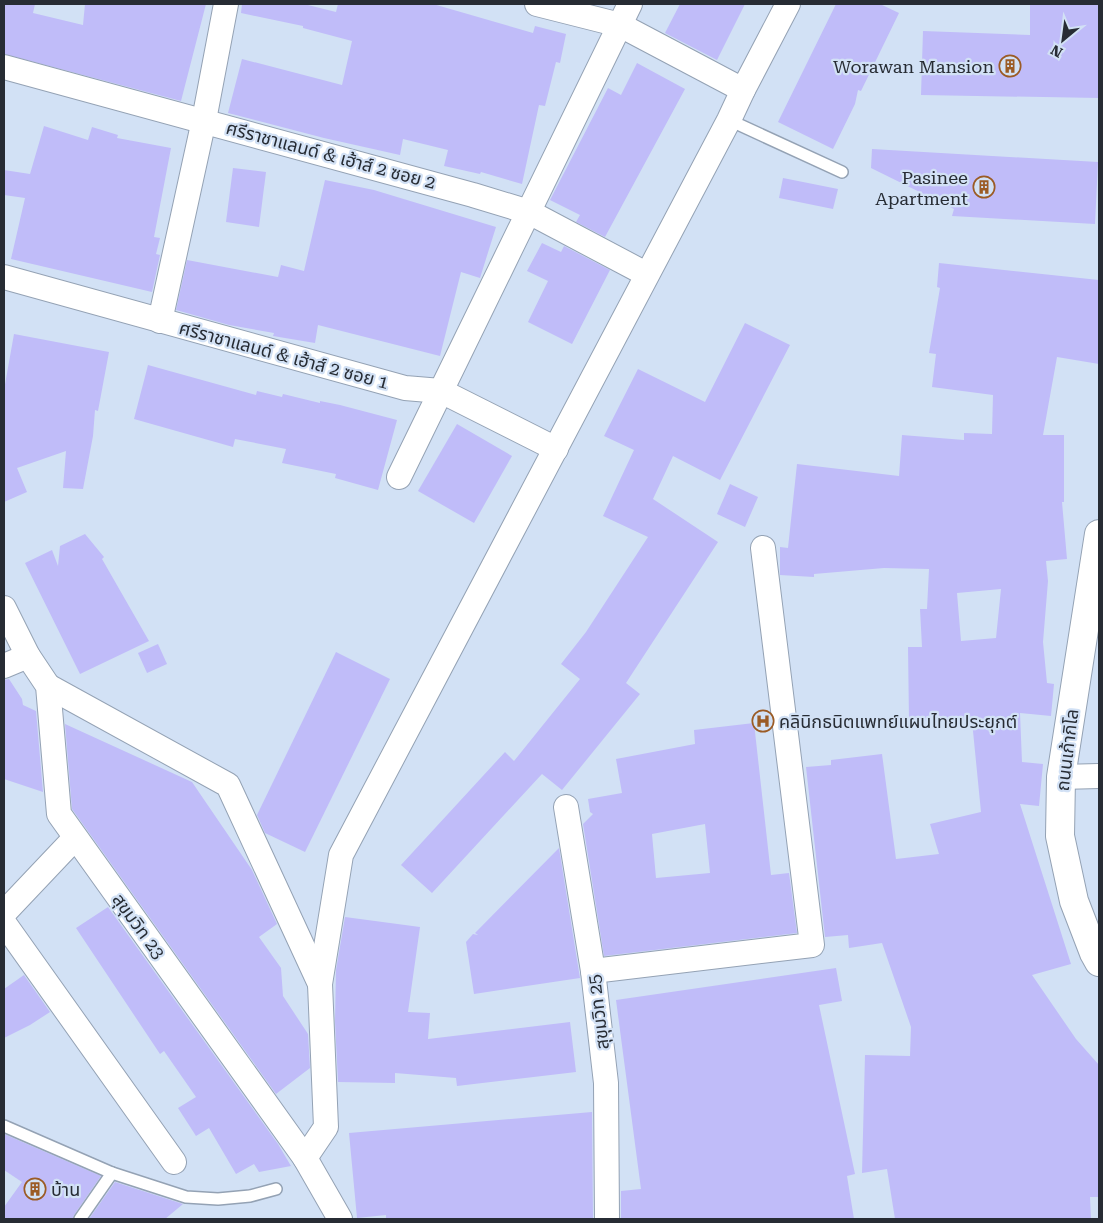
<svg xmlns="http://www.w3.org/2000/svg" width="1103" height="1223" font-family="'Roboto Serif','Noto Sans Thai',serif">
	<rect width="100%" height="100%" fill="#d2e1f5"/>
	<g fill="#c0bcf9" fill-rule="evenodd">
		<path d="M4 4H35L33 13 83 25 85 4H206L181 101 4 54Z"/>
		<path d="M242 4H304L336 12 338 4H433L533 33 535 26 566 34 560 63 556 62 545 106 539 105 522 184 481 172 480 174 444 166 448 150 403 139 400 155 324 138 228 113 242 59 342 85 352 41 303 28V26L241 13Z"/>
		<path d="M680 4H745L717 60 665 33Z"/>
		<path d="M836 4H880L899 13 861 91 858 90 855 104 833 149 778 122Z"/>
		<path d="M1030 4H1099V98L921 95 923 31 1030 35Z"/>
		<path d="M637 63 685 89 605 237 576 222 580 215 550 200 608 88 621 95Z"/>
		<path d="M44 126 88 140 92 127 118 135 117 138 171 148 154 237 160 238 156 254 160 255 152 292 11 259 25 198 4 195V170L30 174Z"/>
		<path d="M872 149 1098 162 1095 224 952 216 954 209 871 168Z"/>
		<path d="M233 168 266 172 259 227 226 222Z"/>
		<path d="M783 178 838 189 833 209 779 198Z"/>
		<path d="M325 180 374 190 496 227 480 278 461 272 440 356 318 325 315 343 273 336 274 333 229 325 176 310 187 260 278 277 281 265 304 271Z"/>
		<path d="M542 243 561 252 564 246 610 270 572 344 528 322 548 281 527 271Z"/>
		<path d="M939 263 1099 280V364L1057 357 1043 435H1064V502H1062L1067 559 1046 561 1048 581 1043 642 1047 683 1054 684 1051 716 1020 713 1022 762 1043 764 1039 806 1020 804 1071 964 1032 975 1076 1039 1099 1065V1197H1090L1091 1219H895L887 1169 862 1173 865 1055 910 1056 911 1027 882 943 849 948 848 935 825 937 806 767 831 765V760L882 754 896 859 939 854 930 824 981 812 972 721H909L908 647H922L920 609H927L929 569 884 568 814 574V577L780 575V547L788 548 797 464 899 476 902 435 964 440V433L992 434 993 395 932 387 936 354 929 353 940 288 937 287ZM1001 589 996 638 961 641 957 593Z"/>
		<path d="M745 323 790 345 720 480 673 456 653 499 718 542 626 683 640 694 562 790 542 774 432 893 401 865 505 752 514 761 580 679 561 664 586 632 648 537 603 516 634 450 604 436 638 369 705 402Z"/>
		<path d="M14 334 109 352 98 411 95 410 93 436 83 489 63 488 66 451 17 468 27 492 4 502V390Z"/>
		<path d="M148 365 256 395 257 391 282 397 283 394 320 403V401L340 405 397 420 378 490 335 478 336 474 282 463 286 449 235 439 233 447 134 419Z"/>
		<path d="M457 424 512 456 474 523 418 491Z"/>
		<path d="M730 484 758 497 745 527 717 514Z"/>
		<path d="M85 534 104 557 102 559 149 641 80 674 25 563 52 550 58 566 60 546Z"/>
		<path d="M158 644 167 664 147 673 138 653Z"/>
		<path d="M336 652 390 679 305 852 265 833 257 815Z"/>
		<path d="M9 679 22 699 23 705 36 711 43 792 4 779V680Z"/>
		<path d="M754 723 771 875 789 873 797 933 604 956 583 824 593 814 590 812 588 799 622 793 616 759 695 744 694 730ZM705 824 710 873 656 878 652 834Z"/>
		<path d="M65 724 192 782 252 870 277 924 259 937 281 968 283 996 308 1034 310 1068 276 1094 72 809Z"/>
		<path d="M559 848 580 978 474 994 466 942 473 934 478 935 475 933Z"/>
		<path d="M108 907 278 1144 291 1166 259 1172 254 1164 236 1174 209 1128 196 1136 178 1108 196 1097 164 1051 160 1054 76 928Z"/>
		<path d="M345 917 420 927 408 1012 430 1013 428 1039 570 1022 576 1072 457 1086 456 1078 395 1073V1083L338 1082 335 1021 336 970Z"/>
		<path d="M836 968 842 1001 819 1005 855 1174 847 1176 854 1219H621V1191L641 1189 616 1000Z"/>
		<path d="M24 975 50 1012 30 1025 4 1038V989Z"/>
		<path d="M592 1112 593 1219H386V1215L357 1218 349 1133Z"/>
		<path d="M4 1134 101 1176 74 1215 73 1219H4V1207L22 1182 4 1170Z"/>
		<path d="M115 1182 183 1204 165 1219H89Z"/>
	</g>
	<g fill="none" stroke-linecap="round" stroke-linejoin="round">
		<g stroke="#94a2b4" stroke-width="14">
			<g id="lane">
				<path d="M729 120 842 172"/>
				<path d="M4 1126 112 1173 186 1197 218 1199 250 1196 276 1189"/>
				<path d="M80 1219 112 1173"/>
			</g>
		</g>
		<g stroke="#94a2b4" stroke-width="26">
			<g id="street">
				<path d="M537 4 620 25 743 90"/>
				<path d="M4 67 473 195 529 212 646 274"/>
				<path d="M4 277 405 388 441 391 556 449"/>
				<path d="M160 321 204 120 226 4"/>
				<path d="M399 477 630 4"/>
				<path d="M4 608 28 656 48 686 59 814 305 1158 340 1219"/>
				<path d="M4 666 28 656"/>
				<path d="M48 686 228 785 320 984"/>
				<path d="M1061 777 1099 776"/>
				<path d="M566 807 593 971 606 1083 607 1219"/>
				<path d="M4 913 75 838"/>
				<path d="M4 923 174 1162"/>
				<path d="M593 971 812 945 763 548"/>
				<path d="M305 1158 326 1127 320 984 341 855 729 120 743 90 788 4"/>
			</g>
		</g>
		<g stroke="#94a2b4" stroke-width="30">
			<path id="secondary" d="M1099 534 1061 777 1060 836 1074 901 1094 953 1099 962"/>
		</g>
		<use href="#lane" stroke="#fff" stroke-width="11"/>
		<use href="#street" stroke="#fff" stroke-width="24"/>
		<use href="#secondary" stroke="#fff" stroke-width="28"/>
	</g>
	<defs>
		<g id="building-ring" transform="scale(1.125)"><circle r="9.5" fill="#d2e1f5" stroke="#9b5b25" stroke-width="1.5"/><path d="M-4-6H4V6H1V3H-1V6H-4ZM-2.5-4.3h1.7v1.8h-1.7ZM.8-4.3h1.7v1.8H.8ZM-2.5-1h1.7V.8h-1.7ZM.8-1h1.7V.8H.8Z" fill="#9b5b25"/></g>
		<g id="hospital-ring" transform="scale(1.125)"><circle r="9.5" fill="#d2e1f5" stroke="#9b5b25" stroke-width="1.5"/><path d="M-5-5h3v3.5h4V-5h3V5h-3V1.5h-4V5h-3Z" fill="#9b5b25"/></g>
	</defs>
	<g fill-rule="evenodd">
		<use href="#building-ring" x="1010" y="66"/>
		<use href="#building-ring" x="984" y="187"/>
		<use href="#hospital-ring" x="763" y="721"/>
		<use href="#building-ring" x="35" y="1189"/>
	</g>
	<g text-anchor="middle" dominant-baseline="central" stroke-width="4.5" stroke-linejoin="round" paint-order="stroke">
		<g font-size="18" fill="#272c34" stroke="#d2e1f5" text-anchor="end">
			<text x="994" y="66">Worawan Mansion</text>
			<text x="968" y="177">Pasinee<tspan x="968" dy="21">Apartment</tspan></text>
			<text x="779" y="721" text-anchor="start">คลินิกธนิตแพทย์แผนไทยประยุกต์</text>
			<text x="51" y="1189" text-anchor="start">บ้าน</text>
		</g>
		<g font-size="18" fill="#272c34" stroke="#d2e1f5">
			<text transform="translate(331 155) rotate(15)">ศรีราชาแลนด์ &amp; เฮ้าส์ 2 ซอย 2</text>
			<text transform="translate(284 355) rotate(15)">ศรีราชาแลนด์ &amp; เฮ้าส์ 2 ซอย 1</text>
			<text transform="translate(1067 750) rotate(-83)">ถนนเก้ากิโล</text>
			<text transform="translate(139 926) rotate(54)">สุขุมวิท 23</text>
			<text transform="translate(598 1012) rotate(-97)">สุขุมวิท 25</text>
		</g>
	</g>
	<rect width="1103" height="1223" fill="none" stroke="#272c34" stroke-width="10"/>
	<g transform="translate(1063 40) rotate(209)" stroke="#d2e1f5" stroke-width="4" paint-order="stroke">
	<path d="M0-4L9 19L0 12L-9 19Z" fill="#272c34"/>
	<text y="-8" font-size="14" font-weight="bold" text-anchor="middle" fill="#272c34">N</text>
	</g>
</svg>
